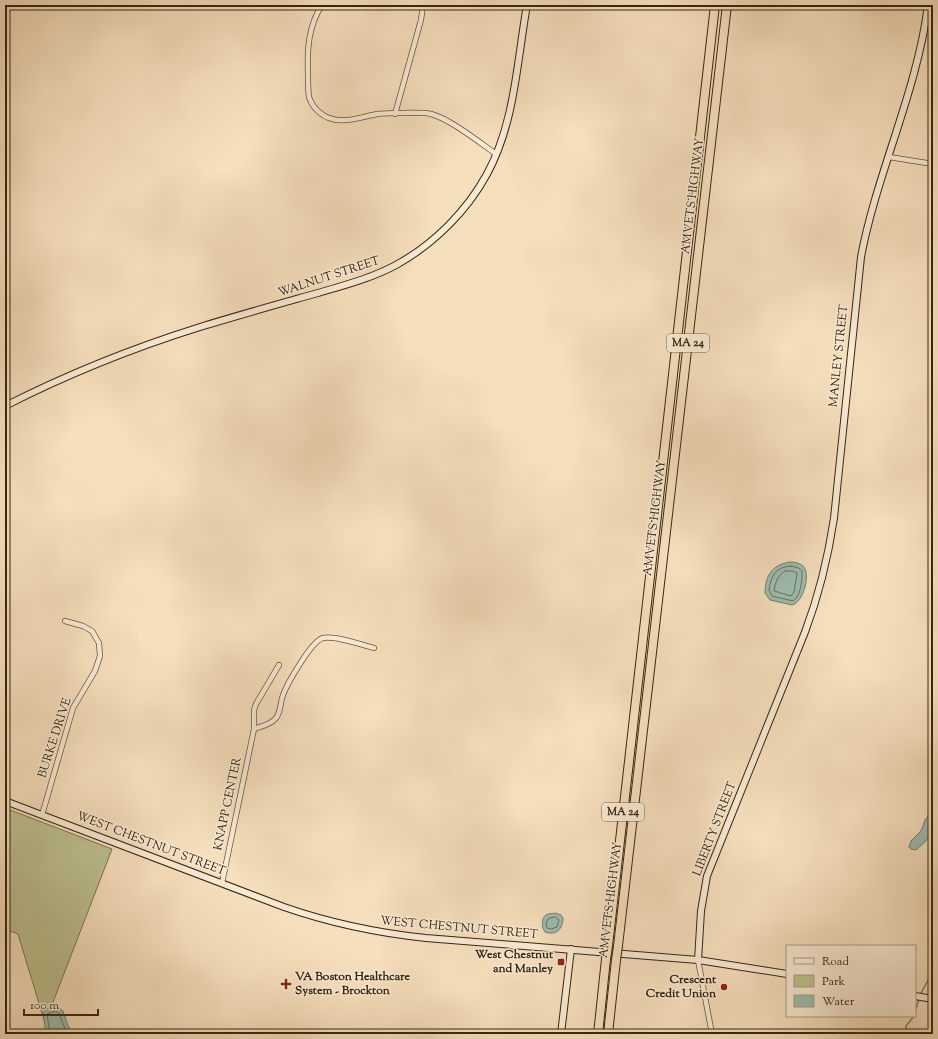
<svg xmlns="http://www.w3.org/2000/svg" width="938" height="1039" font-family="'Sorts Mill Goudy',serif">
	<rect width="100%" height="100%" fill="#f6dfbd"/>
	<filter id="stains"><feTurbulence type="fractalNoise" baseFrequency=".005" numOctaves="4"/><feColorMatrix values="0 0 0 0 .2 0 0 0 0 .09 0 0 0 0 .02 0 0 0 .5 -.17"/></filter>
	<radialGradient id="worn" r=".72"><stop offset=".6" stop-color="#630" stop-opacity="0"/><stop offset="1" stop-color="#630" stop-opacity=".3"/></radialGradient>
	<path fill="#bdc190" stroke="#7a7450" d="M5 808 112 849 45 1023 18 934 5 929Z"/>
	<g fill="#9dbdb0" stroke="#748170">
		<path d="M791 562C795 562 800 563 803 566 811 573 804 602 792 605L770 600 765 593C765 575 773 564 791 562Z"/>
		<path d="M933 810V830L926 841 916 850 911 849 909 847 911 841 921 831 925 820Z"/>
		<path d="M555 913 561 915 563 918C563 929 556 936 545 932 541 927 541 916 548 914 550 913 553 914 555 913Z"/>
		<path d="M56 1007 60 1008 63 1011 71 1034H46L43 1012 46 1009Z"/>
	</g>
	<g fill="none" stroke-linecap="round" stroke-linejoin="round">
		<g stroke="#6a7260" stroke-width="1">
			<path d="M791 566 799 568 802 571C802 581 801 596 793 601L772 596 769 590C771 575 776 567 791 566Z"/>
			<path d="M785 571H793L797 573 794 592 791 596 774 591C775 583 778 575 785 571Z"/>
			<path d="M555 917 559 920 557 927 551 929 547 928 546 924 548 919Z"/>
			<path d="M50 1034 47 1014 55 1011 59 1013 67 1034"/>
		</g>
		<g stroke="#748170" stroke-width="1.5">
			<path d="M920 995 933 971"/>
			<path d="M915 1012 919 999"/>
			<path d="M906 1034V1026L914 1016"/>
		</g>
		<g stroke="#67543b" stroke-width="6">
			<g id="street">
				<path d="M322 5C308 26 307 51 308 75 308 82 308 90 309 97 311 103 314 108 319 112 336 127 357 118 377 114 384 113 424 112 431 114 450 119 479 142 496 154"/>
				<path d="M395 114 421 20 423 5"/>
				<path d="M889 157 933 164"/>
				<path d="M254 729C261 726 271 725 276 718 281 712 280 703 283 695 287 684 312 640 323 638 334 635 362 645 374 648"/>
				<path d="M42 815 73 708 95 671 100 656 99 643 92 631 83 626 65 621"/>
				<path d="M222 883 254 729V710L256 704 279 665"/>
				<path d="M698 960 712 1034"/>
			</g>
		</g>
		<g stroke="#372610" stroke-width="8">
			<g id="secondary">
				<path d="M5 406C68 374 133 348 200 327 239 315 279 304 318 293 345 285 372 278 396 265 434 244 467 211 487 174 515 123 517 61 527 5"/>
				<path d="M5 801 284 907C330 923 378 933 426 938L698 960 787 974"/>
				<path d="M698 960 701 911 707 876 805 632C819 595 828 558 834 518L861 257C877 172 917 92 928 5"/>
				<path d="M915 996 933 999"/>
				<path d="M561 1034 571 949"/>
			</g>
		</g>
		<g stroke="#372610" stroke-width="10">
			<g id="highway">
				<path d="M608 946 715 5"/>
				<path d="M618 946 727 5"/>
				<path d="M598 1034 606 959"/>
				<path d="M608 1034 616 960"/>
			</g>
		</g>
		<use href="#street" stroke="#f9ead4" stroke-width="4.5"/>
		<use href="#secondary" stroke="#f9ead4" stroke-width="6"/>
		<use href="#highway" stroke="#f6dfbd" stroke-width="8"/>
		<g stroke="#372610" stroke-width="10" stroke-linecap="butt">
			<g id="highway-bridge">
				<path d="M606 959 608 946"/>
				<path d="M616 960 618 946"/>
			</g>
		</g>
		<use href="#highway-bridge" stroke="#f6dfbd" stroke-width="8"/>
	</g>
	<g fill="#8f2418" stroke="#f9ead4" stroke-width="1.5">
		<rect x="557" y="958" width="8" height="8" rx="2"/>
		<path d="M284 978h4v4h4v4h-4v4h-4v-4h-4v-4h4z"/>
		<circle cx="724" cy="987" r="4"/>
	</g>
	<g text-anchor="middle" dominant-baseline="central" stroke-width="3" stroke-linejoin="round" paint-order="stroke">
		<g fill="#f9ead4" stroke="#71614b" stroke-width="1">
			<rect x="667" y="334" width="42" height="18" rx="3"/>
			<rect x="602" y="803" width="42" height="18" rx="3"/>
		</g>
		<g font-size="11" font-weight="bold" fill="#372610">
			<text x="688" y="343">MA 24</text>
			<text x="623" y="812">MA 24</text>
		</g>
		<g font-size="12" fill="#372610" stroke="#f9ead4">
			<text transform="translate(693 196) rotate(-83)">AMVETS HIGHWAY</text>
			<text transform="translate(329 277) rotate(-18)">WALNUT STREET</text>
			<text transform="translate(839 356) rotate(-84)">MANLEY STREET</text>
			<text transform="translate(655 518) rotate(-83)">AMVETS HIGHWAY</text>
			<text transform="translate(55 738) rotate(-72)">BURKE DRIVE</text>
			<text transform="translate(228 804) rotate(-78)">KNAPP CENTER</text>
			<text transform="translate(715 829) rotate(-69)">LIBERTY STREET</text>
			<text transform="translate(151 844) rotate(21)">WEST CHESTNUT STREET</text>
			<text transform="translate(611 900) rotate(-83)">AMVETS HIGHWAY</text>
			<text transform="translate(459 928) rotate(5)">WEST CHESTNUT STREET</text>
		</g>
		<g font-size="12" font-weight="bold" fill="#372610" stroke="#f9ead4" text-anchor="end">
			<text x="553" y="955">West Chestnut<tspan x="553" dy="14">and Manley</tspan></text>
			<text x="295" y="977" text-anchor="start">VA Boston Healthcare<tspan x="295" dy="14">System - Brockton</tspan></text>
			<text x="716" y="980">Crescent<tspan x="716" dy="14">Credit Union</tspan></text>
		</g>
	</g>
	<rect width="938" height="1039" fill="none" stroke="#f6dfbd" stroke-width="20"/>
	<rect x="6" y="6" width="926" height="1027" fill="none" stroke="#372610" stroke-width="2"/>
	<rect x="10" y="10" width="918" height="1019" fill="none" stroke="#372610"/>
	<rect x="786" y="945" width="130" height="72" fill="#f9ead4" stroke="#ab9c86"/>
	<rect x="794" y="958" width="20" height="6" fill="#f9ead4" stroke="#ab9c86"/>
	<text x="822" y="965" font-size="12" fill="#372610">Road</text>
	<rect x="794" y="975" width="20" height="12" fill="#bdc190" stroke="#ab9c86"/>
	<text x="822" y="985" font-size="12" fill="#372610">Park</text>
	<rect x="794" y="995" width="20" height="12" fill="#9dbdb0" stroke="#ab9c86"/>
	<text x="822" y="1005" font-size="12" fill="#372610">Water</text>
	<path d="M24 1009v6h74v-6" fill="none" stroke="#372610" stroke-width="2"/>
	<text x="30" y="1009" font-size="12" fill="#372610" stroke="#f9ead4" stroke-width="3" paint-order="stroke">100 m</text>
	<rect width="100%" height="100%" filter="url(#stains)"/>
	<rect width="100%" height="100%" fill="url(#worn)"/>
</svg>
